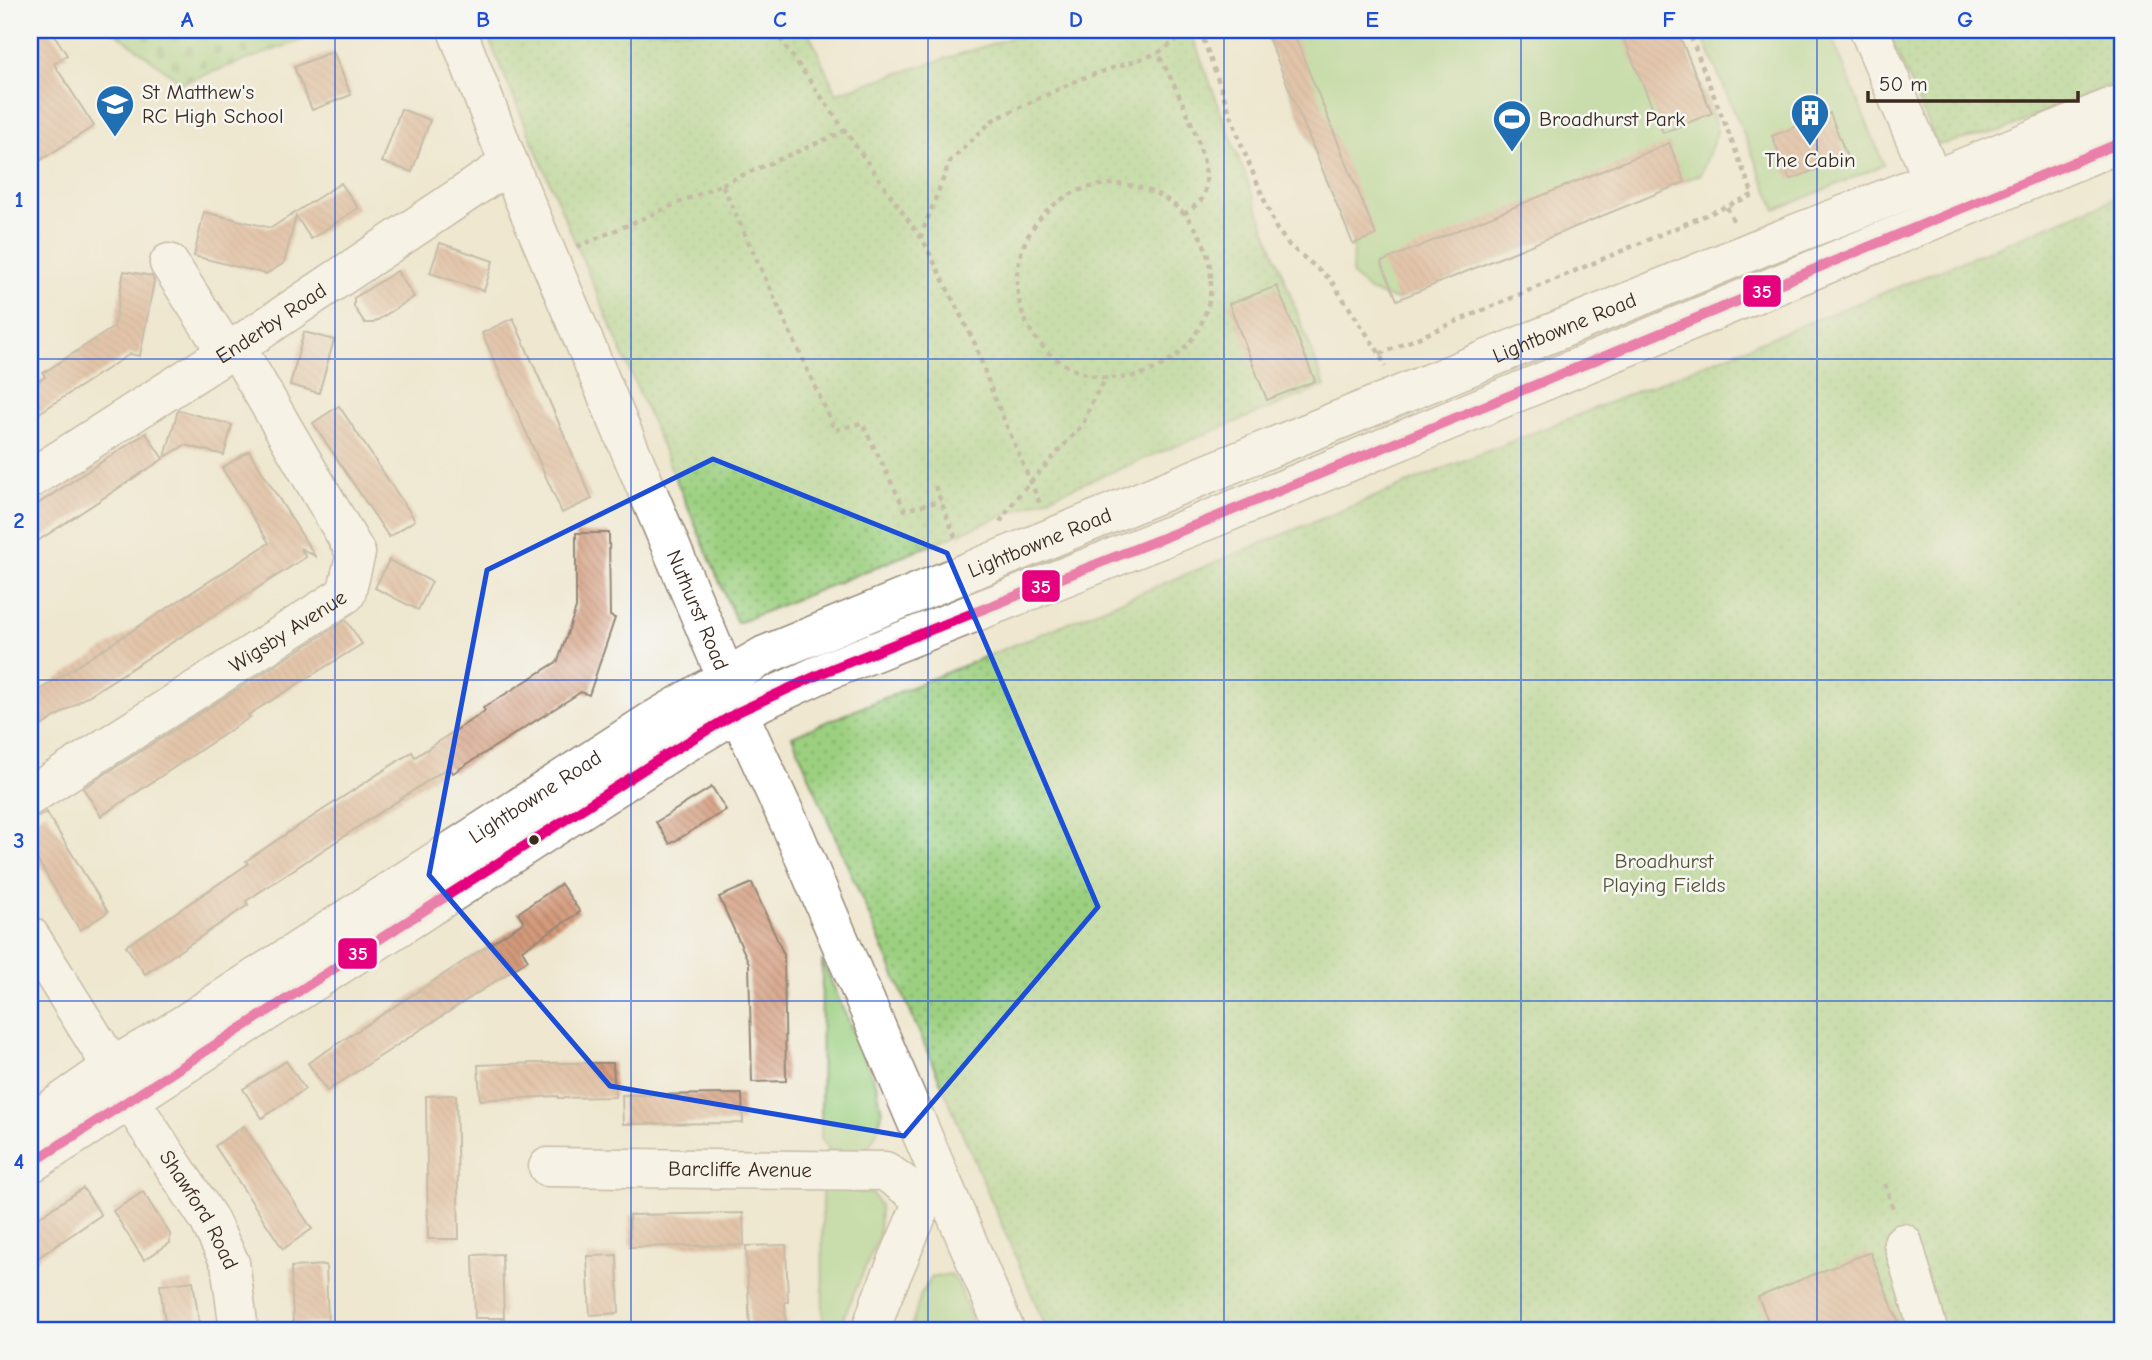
<svg xmlns="http://www.w3.org/2000/svg" width="2152" height="1360" font-family="'Comic Neue',sans-serif">
	<defs>
		<pattern id="cemetery-stones" width="16" height="16" patternUnits="userSpaceOnUse" patternTransform="scale(1.75)"><rect width="16" height="16" fill="#9cd080"/><path d="M2 7V4a2 2 0 0 1 4 0v3zM10 15v-3a2 2 0 0 1 4 0v3z" fill="#80a968"/></pattern>
		<pattern id="park-dots" width="8" height="8" patternUnits="userSpaceOnUse" patternTransform="scale(1.75)"><rect width="8" height="8" fill="#9cd080"/><path d="M2 2h.1M6 6h.1" fill="none" stroke="#80a968" stroke-width="1.8" stroke-linecap="round"/></pattern>
		<pattern id="building-back-hatch" width="6" height="6" patternUnits="userSpaceOnUse" patternTransform="scale(1.75)"><rect width="6" height="6" fill="#d49a7b"/><path d="M-1 5l2 2M0 0l6 6M5-1l2 2" fill="none" stroke="#ad7e64"/></pattern>
	</defs>
	<rect width="100%" height="100%" fill="#f6f6f2"/>
	<filter id="ink" filterUnits="userSpaceOnUse"><feTurbulence type="fractalNoise" baseFrequency=".0143" numOctaves="2"/><feDisplacementMap in="SourceGraphic" scale="14" xChannelSelector="R" yChannelSelector="G"/><feConvolveMatrix kernelMatrix="1 2 1 2 8 2 1 2 1" color-interpolation-filters="sRGB"/></filter>
	<filter id="wash" filterUnits="userSpaceOnUse"><feTurbulence type="fractalNoise" baseFrequency=".00686" numOctaves="4" result="noise"/><feDisplacementMap in="SourceGraphic" scale="28" xChannelSelector="R" yChannelSelector="G"/><feGaussianBlur stdDeviation="1.57" result="paint"/><feColorMatrix in="noise" values="0 0 0 0 0 0 0 0 0 0 0 0 0 0 0 0 0 1.4 0 .05"/><feComposite in="paint" operator="in"/></filter>
	<g filter="url(#wash)">
		<rect width="100%" height="100%" fill="#efe7d0"/>
		<g fill="#9cd080" stroke="#6c7d4f" stroke-width="2">
			<path d="M1265 30H1677L1712 113 1717 132 1701 174 1397 300 1369 291 1352 275 1353 244Z"/>
			<path d="M1707 30H1829L1884 165 1776 210 1703 38Z"/>
			<path d="M822 960 877 1087 882 1113 877 1132 868 1148 856 1154 830 1151 821 1138Z"/>
			<path d="M822 1188 872 1193 880 1206 879 1236 838 1330H823Z"/>
			<path d="M950 1274 957 1281 976 1330H910L921 1294 931 1278Z"/>
		</g>
		<path fill="url(#cemetery-stones)" stroke="#6c7d4f" stroke-width="2" d="M112 30H330L182 83Z"/>
		<g fill="url(#park-dots)" stroke="#6c7d4f" stroke-width="2">
			<path d="M485 30H808L836 93 1036 30H1190L1325 386 737 623Z"/>
			<path d="M1887 30H2122V80L2001 131 1937 145Z"/>
			<path d="M2122 195V1330H1047L792 736 1445 468 1985 252Z"/>
		</g>
		<g id="blocks">
			<g fill="url(#building-back-hatch)">
				<path d="M30 30H51L67 55 54 64 94 126 30 167Z"/>
				<path d="M1265 30H1292L1376 235 1353 244Z"/>
				<path d="M1620 30H1677L1712 113 1663 133Z"/>
				<path d="M333 51 351 95 312 110 294 67Z"/>
				<path d="M401 109 430 120 412 172 382 162Z"/>
				<path d="M1830 113 1847 157 1790 180 1772 136Z"/>
				<path d="M1669 143 1685 182 1397 300 1381 262Z"/>
				<path d="M341 183 358 208 311 239 296 216 284 263 266 274 194 256 204 212 271 228Z"/>
				<path d="M440 243 493 261 484 291 430 273Z"/>
				<path d="M124 271 152 276 154 281 140 356 130 354 30 419V386L45 377 43 373 114 327Z"/>
				<path d="M397 271 414 297 373 323H365L354 307V298Z"/>
				<path d="M1277 286 1315 381 1267 400 1229 304Z"/>
				<path d="M513 318 592 499 562 513 482 333Z"/>
				<path d="M304 332 334 340 319 393 290 385Z"/>
				<path d="M339 406 415 520 389 537 313 423Z"/>
				<path d="M178 410 232 425 224 455 185 445 165 457Z"/>
				<path d="M146 433 163 459 30 546V509Z"/>
				<path d="M249 451 315 556 300 548 306 557 41 726 30 708V696L269 543 222 468Z"/>
				<path d="M576 533H609L610 616 615 618 589 695 581 692 453 773 449 767 246 901 248 905 145 974 126 946 248 864 246 861 289 832 412 752 415 757 485 711 483 708 558 661 576 608Z"/>
				<path d="M389 560 432 582 418 610 375 588Z"/>
				<path d="M346 620 362 644 248 715 250 717 101 816 83 788Z"/>
				<path d="M712 787 726 810 670 844 656 822Z"/>
				<path d="M46 812 108 912 80 930 30 848V821Z"/>
				<path d="M752 883 784 955 786 1081 752 1082 749 963 719 897Z"/>
				<path d="M561 884 580 912 522 950 528 960 327 1091 308 1063 524 922 518 913Z"/>
				<path d="M286 1061 305 1089 262 1118 243 1089Z"/>
				<path d="M536 1063H613L615 1097 558 1098V1096L480 1100 478 1065Z"/>
				<path d="M742 1094 743 1123 623 1124 622 1095Z"/>
				<path d="M456 1095 459 1239H428L426 1096Z"/>
				<path d="M244 1126 312 1229 283 1249 215 1146Z"/>
				<path d="M83 1188 101 1215 30 1263V1223Z"/>
				<path d="M143 1192 170 1234V1243L144 1260 113 1211Z"/>
				<path d="M743 1213 744 1245 630 1247 629 1215Z"/>
				<path d="M786 1245 788 1302H785L786 1330H750L746 1246Z"/>
				<path d="M1870 1252 1902 1330H1772L1758 1297Z"/>
				<path d="M502 1254 504 1318H475L473 1255Z"/>
				<path d="M617 1255 619 1313 590 1315 587 1256Z"/>
				<path d="M326 1265 328 1323 293 1324 291 1267Z"/>
				<path d="M193 1281 200 1330H166L160 1285Z"/>
			</g>
		</g>
	</g>
	<g filter="url(#ink)">
		<use href="#blocks" fill-opacity="0" stroke="#958877" stroke-width="2"/>
		<g fill="none" stroke-linecap="round" stroke-linejoin="round">
			<g stroke="#958877" stroke-width="41">
				<g id="minor">
					<path id="s1" d="M457 30 509 164 726 677 738 712 794 833 1005 1330"/>
					<path d="M1869 30 1946 211"/>
					<path d="M169 263 227 353"/>
					<path id="s2" d="M30 479 236 347 509 164"/>
					<path id="s3" d="M30 796 346 594 356 553 236 347"/>
					<path id="s4" d="M30 936 112 1067 130 1100 208 1218 230 1263 239 1330"/>
					<path id="s5" d="M548 1167 885 1171 924 1199"/>
					<path d="M1903 1243 1928 1330"/>
					<path d="M871 1330 881 1300 924 1199 943 1187"/>
				</g>
			</g>
			<g stroke="#958877" stroke-width="41">
				<g id="major">
					<path id="s6" d="M30 1124 112 1067 169 1034 649 723 765 655 1759 248 1933 180 2122 103"/>
					<path d="M30 1164 669 753 738 712 829 670 1216 517 2122 142"/>
				</g>
			</g>
			<g stroke="#958877" stroke-width="4.5" stroke-dasharray="5 5" stroke-linecap="butt">
				<path d="M774 30 925 244 975 344 993 394 1041 506"/>
				<path d="M1200 30 1243 149 1276 228 1289 245 1330 279 1380 354 1385 367"/>
				<path d="M722 184 845 131"/>
				<circle cx="1114" cy="281" r="97"/>
				<path d="M1727 207 1735 225"/>
				<path d="M1184 214C1190 210 1197 205 1201 200 1222 172 1172 81 1158 53L1191 30"/>
				<path d="M920 238 950 161 993 120 1080 79 1158 53"/>
				<path d="M577 247 722 184 835 430 862 423 905 510 941 501"/>
				<path d="M1380 354 1753 195 1688 30"/>
				<path d="M935 486 957 542"/>
				<path d="M1000 522 1017 497 1083 424 1093 399 1107 377"/>
				<path d="M1885 1184 1894 1212"/>
			</g>
			<use href="#minor" stroke="#fff" stroke-width="38"/>
			<use href="#major" stroke="#fff" stroke-width="38"/>
			<g stroke="#f6f6f2" stroke-width="16">
				<path id="bus-1" d="M30 1164 669 753 738 712 829 670 1216 517 2122 142"/>
			</g>
			<use href="#bus-1" stroke="#e5007d" stroke-width="10"/>
		</g>
	</g>
	<path d="M0 0H2152V1360H0ZM713 459 947 553 1098 907 904 1136 610 1086 429 875 487 570Z" fill="#efe7d0" fill-opacity=".55" fill-rule="evenodd"/>
	<path fill="none" stroke="#1d4ed8" stroke-width="5" stroke-linejoin="round" d="M713 459 947 553 1098 907 904 1136 610 1086 429 875 487 570Z"/>
	<path fill="none" stroke="#1d4ed8" stroke-width="2" stroke-opacity="0.55" d="M335 30V1330M631 30V1330M928 30V1330M1224 30V1330M1521 30V1330M1817 30V1330M30 359H2122M30 680H2122M30 1001H2122"/>
	<defs>
		<g id="school-pin" transform="scale(2.0125)"><path d="M0 17L-7.5 6A9.5 9.5 0 1 1 7.5 6Z" fill="#1f6fb2" stroke="#f6f6f2"/><path d="M0-5L7-2L0 1L-7-2ZM-4 1L0 2.5L4 1V4Q0 6-4 4Z" fill="#fff"/></g>
		<g id="building-pin" transform="scale(2.0125)"><path d="M0 17L-7.5 6A9.5 9.5 0 1 1 7.5 6Z" fill="#1f6fb2" stroke="#f6f6f2"/><path d="M-4-6H4V6H1V3H-1V6H-4ZM-2.5-4.3h1.7v1.8h-1.7ZM.8-4.3h1.7v1.8H.8ZM-2.5-1h1.7V.8h-1.7ZM.8-1h1.7V.8H.8Z" fill="#fff"/></g>
		<g id="stadium-pin" transform="scale(2.0125)"><path d="M0 17L-7.5 6A9.5 9.5 0 1 1 7.5 6Z" fill="#1f6fb2" stroke="#f6f6f2"/><path d="M0-5a6.5 5 0 1 0 0 10a6.5 5 0 1 0 0-10ZM-3.5-1.8h7v3.6h-7Z" fill="#fff"/></g>
	</defs>
	<g fill-rule="evenodd">
		<use href="#school-pin" x="115" y="104"/>
		<use href="#building-pin" x="1810" y="113"/>
		<use href="#stadium-pin" x="1512" y="119"/>
	</g>
	<circle fill="#3b2a1e" stroke="#f6f6f2" stroke-width="2.5" cx="534" cy="840" r="6"/>
	<g text-anchor="middle" dominant-baseline="central" stroke-width="5" stroke-linejoin="round" paint-order="stroke">
		<g font-size="21" fill="#3b2a1e" stroke="#f6f6f2" text-anchor="start">
			<text x="142" y="92">St Matthew's<tspan x="142" dy="24">RC High School</tspan></text>
			<text x="1539" y="119">Broadhurst Park</text>
			<text x="1810" y="160" text-anchor="middle">The Cabin</text>
		</g>
		<g font-size="21" fill="#3b2a1e" stroke="#f6f6f2">
			<text stroke="none"><textPath href="#s2" startOffset="287">Enderby Road</textPath></text>
			<text stroke="none"><textPath href="#s6" startOffset="1736">Lightbowne Road</textPath></text>
			<text stroke="none"><textPath href="#s6" startOffset="1169">Lightbowne Road</textPath></text>
			<text stroke="none"><textPath href="#s1" startOffset="628">Nuthurst Road</textPath></text>
			<text stroke="none"><textPath href="#s3" startOffset="306">Wigsby Avenue</textPath></text>
			<text stroke="none"><textPath href="#s6" startOffset="602">Lightbowne Road</textPath></text>
			<text stroke="none"><textPath href="#s5" startOffset="192">Barcliffe Avenue</textPath></text>
			<text stroke="none"><textPath href="#s4" startOffset="322">Shawford Road</textPath></text>
		</g>
		<g font-size="21" fill="#535436" stroke="#f6f6f2">
			<text x="1664" y="861">Broadhurst<tspan x="1664" dy="24">Playing Fields</tspan></text>
		</g>
	</g>
	<g stroke="#f6f6f2" stroke-width="2.5">
		<rect x="1742" y="274" width="40" height="34" rx="7" fill="#e5007d"/>
		<rect x="1021" y="569" width="40" height="34" rx="7" fill="#e5007d"/>
		<rect x="337" y="937" width="41" height="33" rx="7" fill="#e5007d"/>
	</g>
	<g font-size="19" text-anchor="middle" font-weight="bold" fill="#fff">
		<text x="1762" y="298">35</text>
		<text x="1041" y="593">35</text>
		<text x="358" y="960">35</text>
	</g>
	<rect width="2152" height="1360" fill="none" stroke="#f6f6f2" stroke-width="77"/>
	<path d="M1868 91v10h210v-10" fill="none" stroke="#3b2a1e" stroke-width="3.5"/>
	<text x="1879" y="91" font-size="21" fill="#3b2a1e" stroke="#f6f6f2" stroke-width="5" paint-order="stroke">50 m</text>
	<rect x="38" y="38" width="2076" height="1284" fill="none" stroke="#1d4ed8" stroke-width="2.5"/>
	<g font-size="23" text-anchor="middle" font-weight="bold" fill="#1d4ed8">
		<text x="187" y="27">A</text>
		<text x="483" y="27">B</text>
		<text x="780" y="27">C</text>
		<text x="1076" y="27">D</text>
		<text x="1372" y="27">E</text>
		<text x="1669" y="27">F</text>
		<text x="1965" y="27">G</text>
		<text x="19" y="207">1</text>
		<text x="19" y="528">2</text>
		<text x="19" y="848">3</text>
		<text x="19" y="1169">4</text>
	</g>
</svg>
